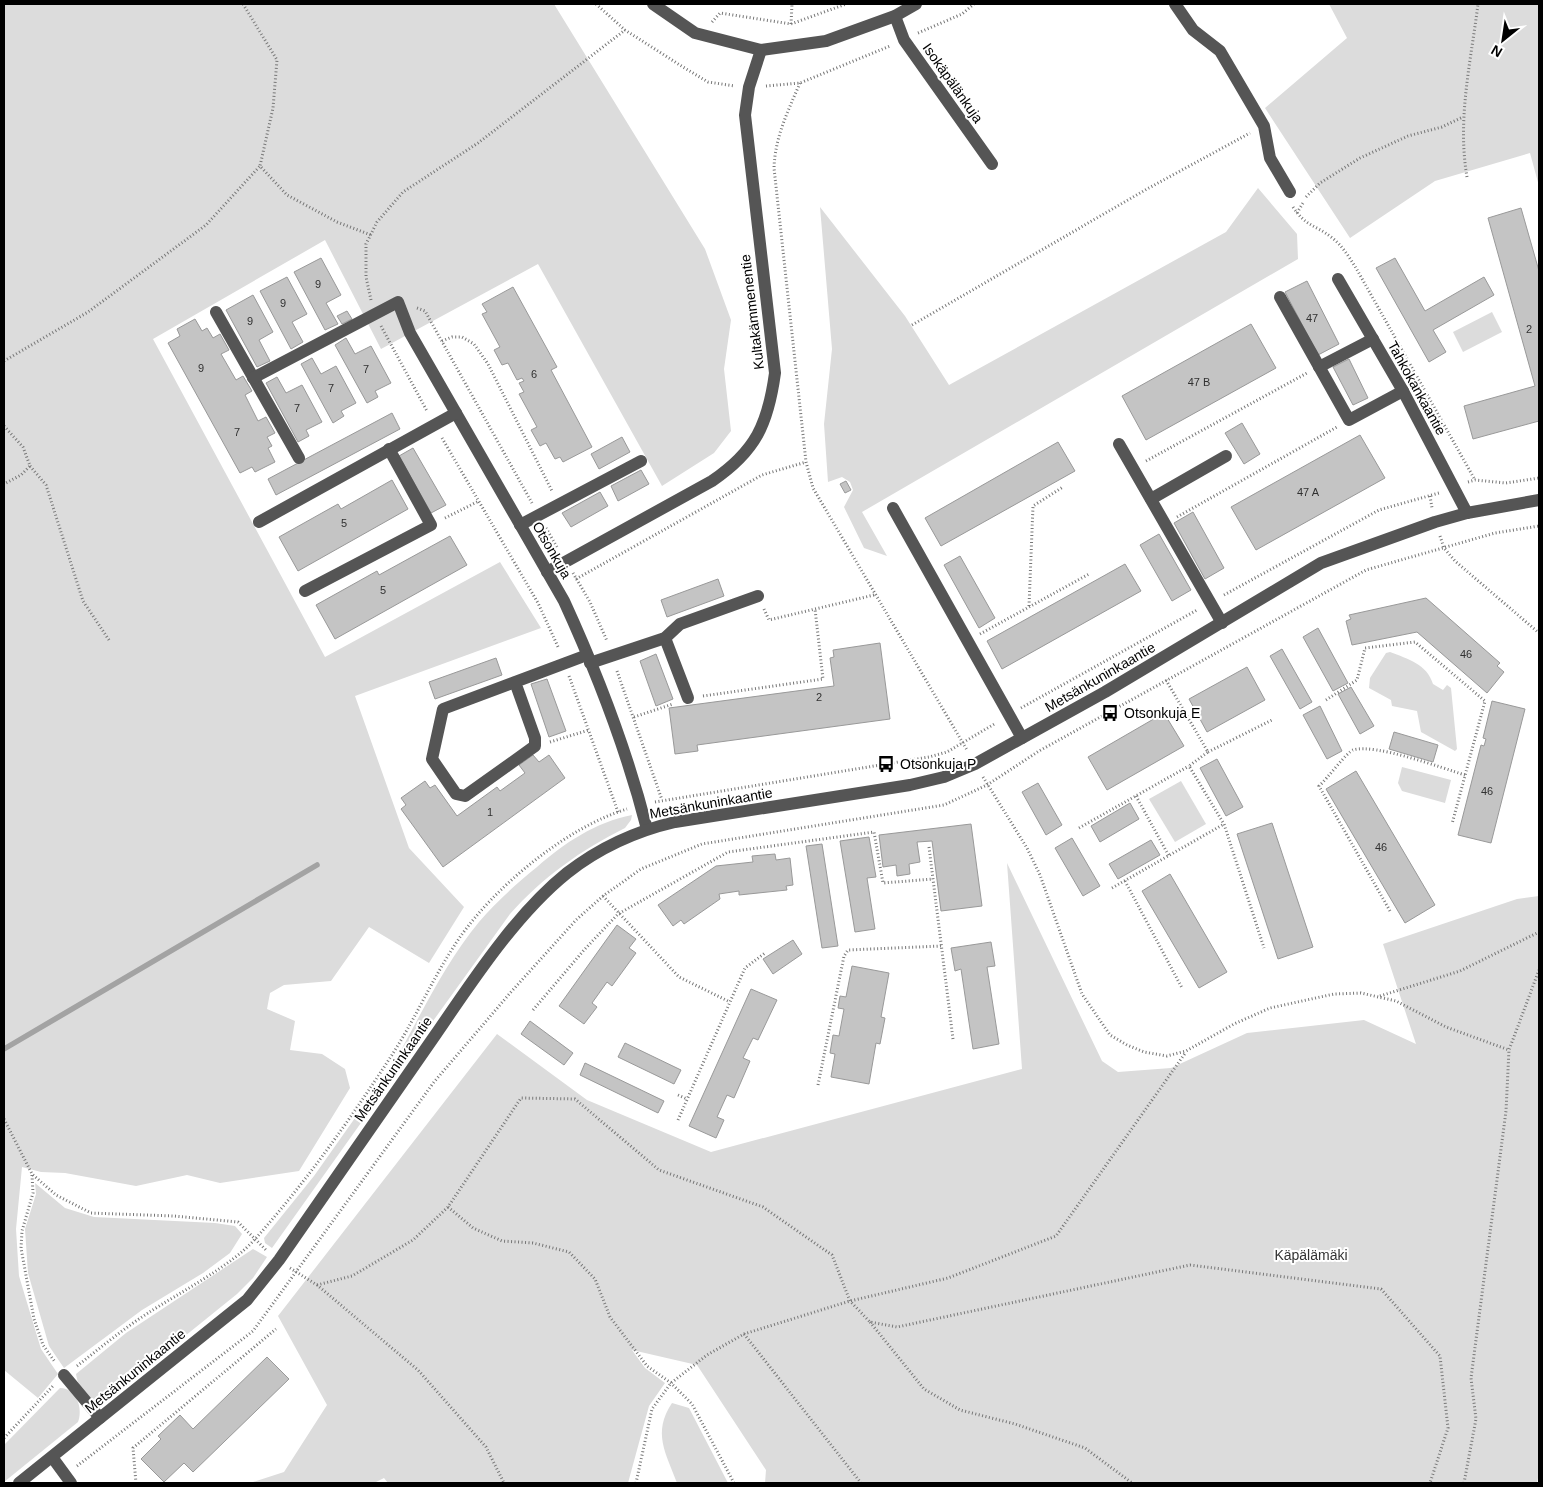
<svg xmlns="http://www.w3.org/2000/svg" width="1543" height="1487" font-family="Helvetica,sans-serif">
	<rect width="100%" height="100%" fill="#fff"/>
	<g fill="#dcdcdc">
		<path d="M4 4H554L705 249 731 320 724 369 731 431 714 453 662 486 538 264 381 349 325 240 153 339 325 657 500 562 541 628 355 696 409 848 464 907 429 963 369 927 331 981 284 985 270 993 267 1009 295 1021 290 1050 322 1054 345 1069 350 1088 299 1171 220 1183 187 1175 136 1186 65 1173 41 1172 22 1167 16 1229 19 1276 41 1349 58 1374 38 1398 4 1370Z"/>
		<path d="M1329 4H1539V186L1530 153 1435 181 1350 238 1265 108 1347 38Z"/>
		<path d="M1258 188 1297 234 1298 259 862 512 887 556 864 548 844 507 853 490 850 482 842 477 828 482 824 424 832 349 820 207 905 316 949 385 1226 232Z"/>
		<path d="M1492 312 1502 332 1463 352 1453 332Z"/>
		<path d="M1390 652C1408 659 1427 664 1433 684L1443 690 1447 685 1451 688 1457 749 1455 751 1421 732 1417 711 1392 706 1391 700 1369 688 1370 678 1386 653Z"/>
		<path d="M1402 767 1451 780 1445 803 1402 791 1398 783Z"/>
		<path d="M1181 781 1206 824 1175 842 1149 799Z"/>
		<path d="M632 815 631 820 625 828C581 850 543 877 510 914L410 1053 400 1052C424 1008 447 961 479 922 496 902 516 884 537 867 564 843 596 822 632 815Z"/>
		<path d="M1007 863 1102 1061 1118 1072 1171 1068 1247 1033 1364 1020 1416 1044 1383 944 1517 899 1539 896V1473L1537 1483H765L766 1470 697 1365 632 1350 645 1368 665 1383 649 1406 628 1483H388L384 1478 374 1483H250L284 1472 327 1405 278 1316 497 1034 587 1100 711 1152 1022 1069Z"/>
		<path d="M391 1067 395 1075 272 1248 265 1243 264 1238 314 1176Z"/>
		<path d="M35 1183 65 1208 94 1217 215 1223 235 1226 242 1234 230 1253 203 1273 142 1310 64 1368 49 1346 28 1273 25 1229 36 1194Z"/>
		<path d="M253 1249 267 1257 253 1278 237 1294 102 1403C87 1398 78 1389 76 1374L126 1333Z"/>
		<path d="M60 1388C77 1388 83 1409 78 1422L4 1482V1445Z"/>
		<path d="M672 1403 689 1408 728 1483H677C666 1453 652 1433 672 1403Z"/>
	</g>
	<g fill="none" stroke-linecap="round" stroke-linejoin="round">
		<path stroke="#a3a3a3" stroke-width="5.5" d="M4 1049 317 865"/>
	</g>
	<g fill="#c4c4c4" stroke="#999">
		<path d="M1521 208 1539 271V421L1473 439 1464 406 1535 386 1488 218Z"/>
		<path d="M321 258 341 295 326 303 338 324 325 330 294 272Z"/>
		<path d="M1395 258 1425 311 1484 277 1494 295 1433 330 1446 352 1429 362 1376 268Z"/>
		<path d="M287 277 307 314 292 322 303 342 291 349 260 291Z"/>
		<path d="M1307 281 1339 344 1318 355 1285 292Z"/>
		<path d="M513 287 557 367 551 370 592 447 563 462 560 457 555 459 546 443 540 446 531 430 537 427 519 394 524 392 519 383 524 381 522 378 517 380 508 363 502 365 494 350 500 347 482 314 487 312 482 304Z"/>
		<path d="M253 295 273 332 259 340 270 361 257 367 226 310Z"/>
		<path d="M347 311 352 319 342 324 337 316Z"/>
		<path d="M195 319 202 331 207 328 213 338 220 334 229 350 221 354 236 380 243 376 252 391 245 395 258 421 266 417 275 433 267 437 272 446 268 448 275 462 255 472 252 467 240 473 168 343 180 336 177 329Z"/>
		<path d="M1251 324 1276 368 1146 440 1122 396Z"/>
		<path d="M346 338 355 354 371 346 391 383 375 391 378 397 367 403 335 345Z"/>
		<path d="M312 358 321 374 336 366 356 403 341 411 344 416 333 423 301 364Z"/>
		<path d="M1349 359 1368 398 1353 405 1333 367Z"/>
		<path d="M277 377 286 393 302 385 322 422 306 430 309 436 298 442 266 383Z"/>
		<path d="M392 413 400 429 276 495 268 479Z"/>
		<path d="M1242 423 1260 454 1244 464 1225 433Z"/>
		<path d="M1360 435 1385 478 1256 550 1231 507Z"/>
		<path d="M622 437 630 452 599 469 591 454Z"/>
		<path d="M1058 442 1075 471 941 546 925 518Z"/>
		<path d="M413 448 446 505 431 513 399 456Z"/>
		<path d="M641 470 649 484 618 501 611 486Z"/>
		<path d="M392 480 408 509 298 571 279 537 338 504 341 509Z"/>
		<path d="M846 481 851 490 845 493 840 484Z"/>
		<path d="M600 492 608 506 571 527 562 513Z"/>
		<path d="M1193 512 1224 568 1205 579 1174 523Z"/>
		<path d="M1159 534 1191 590 1172 601 1140 545Z"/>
		<path d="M450 536 467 565 335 639 316 605 377 571 379 575Z"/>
		<path d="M960 556 995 618 979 628 944 565Z"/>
		<path d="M1125 564 1141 591 1002 669 987 641Z"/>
		<path d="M718 579 724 596 667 617 661 600Z"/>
		<path d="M1426 598 1500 663 1497 666 1504 672 1487 693 1417 632 1352 645 1346 621 1351 619 1349 615Z"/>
		<path d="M1318 628 1348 683 1333 691 1303 637Z"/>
		<path d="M880 643 890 719 697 745 698 751 675 754 669 708 834 686 830 658 834 657 833 650Z"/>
		<path d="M1282 649 1312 702 1300 709 1270 656Z"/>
		<path d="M656 654 673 699 656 706 640 661Z"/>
		<path d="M496 658 502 675 435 699 429 682Z"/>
		<path d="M1247 667 1265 700 1207 732 1189 699Z"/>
		<path d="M547 679 566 731 549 737 531 684Z"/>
		<path d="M1351 687 1374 726 1360 734 1338 694Z"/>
		<path d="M1492 701 1525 709 1491 843 1458 835 1481 745 1484 746 1486 739 1483 738Z"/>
		<path d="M1320 706 1342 751 1327 759 1303 715Z"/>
		<path d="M1164 713 1184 746 1107 790 1088 757Z"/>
		<path d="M1394 732 1438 745 1433 762 1389 749Z"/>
		<path d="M533 755 539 762 549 755 565 778 443 867 401 809 406 805 401 798 425 781 430 788 435 785 457 816 497 787 500 791 525 773 519 765Z"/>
		<path d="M1217 759 1243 807 1226 816 1200 768Z"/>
		<path d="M1356 771 1435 905 1405 923 1326 789Z"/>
		<path d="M1038 783 1062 825 1046 835 1022 792Z"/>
		<path d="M1130 803 1139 819 1100 842 1091 826Z"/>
		<path d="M1272 823 1313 947 1278 959 1237 834Z"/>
		<path d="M971 824 982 906 941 911 932 841 917 842 920 862 909 864 910 874 897 876 896 865 883 867 879 835Z"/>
		<path d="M869 837 876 877 867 878 875 929 855 932 840 841Z"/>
		<path d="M1072 838 1100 886 1083 896 1055 848Z"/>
		<path d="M1151 840 1160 855 1118 879 1109 864Z"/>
		<path d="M822 844 838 946 822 948 806 846Z"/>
		<path d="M775 854 776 860 790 858 793 885 786 886 787 890 739 895V891L719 894 720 899 684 924 681 920 673 926 658 905 716 866 753 862 752 856Z"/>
		<path d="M1170 874 1227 972 1199 988 1142 891Z"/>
		<path d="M617 925 636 939 629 948 636 953 612 986 607 982 592 1003 597 1007 584 1024 559 1006Z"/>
		<path d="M793 940 802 954 773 974 763 959Z"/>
		<path d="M991 942 995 966 987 967 999 1044 973 1049 961 969 955 971 951 948Z"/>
		<path d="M852 966 889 973 881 1017 885 1018 880 1044 876 1043 869 1084 831 1077 835 1054 830 1053 833 1035 839 1036 844 1009 838 1008 840 996 846 997Z"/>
		<path d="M751 989 777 1000 758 1040 753 1038 743 1058 750 1061 734 1098 727 1095 717 1117 724 1120 716 1138 689 1126Z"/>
		<path d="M530 1021 573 1053 564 1065 521 1034Z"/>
		<path d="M625 1043 681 1070 674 1084 618 1057Z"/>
		<path d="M585 1063 664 1101 658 1113 580 1075Z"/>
		<path d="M267 1357 289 1379 193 1472 184 1463 164 1482 141 1459 161 1439 158 1436 180 1415 193 1429Z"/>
	</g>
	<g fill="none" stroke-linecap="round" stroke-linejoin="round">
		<g stroke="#777" stroke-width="3" stroke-dasharray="1 2.5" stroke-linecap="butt">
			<path d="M243 4 277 60 273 108 260 166 287 195 337 222 371 235"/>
			<path d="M596 4 625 30 683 67 708 82 735 86"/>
			<path d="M712 22 720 13 791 24 846 4"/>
			<path d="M791 24 792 4"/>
			<path d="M918 33 962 14 974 4"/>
			<path d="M800 83C788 111 775 137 774 168L806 462 813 488 967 750"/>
			<path d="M766 86 800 83 890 46"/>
			<path d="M1467 177C1457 119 1471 61 1478 4"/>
			<path d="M1306 197 1320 183 1360 158 1408 136 1442 127 1463 117"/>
			<path d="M1293 207C1306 227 1316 225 1331 237 1342 245 1349 257 1356 268L1475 480"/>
			<path d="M1297 213 1303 203"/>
			<path d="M371 300 366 277V244L377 222 403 192 478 143 625 30"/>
			<path d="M417 308 425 311 532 503"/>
			<path d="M912 325 1147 189 1250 133"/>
			<path d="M381 326 427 411"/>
			<path d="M442 341 452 337H462L474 344 488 364 552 491"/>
			<path d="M4 361 88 312 206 225 260 166"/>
			<path d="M4 426 23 447 30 466 21 475 4 484"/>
			<path d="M442 438 538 603 559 649"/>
			<path d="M1146 461 1307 373"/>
			<path d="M30 466 46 485 83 601 109 640"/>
			<path d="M1468 482 1475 480 1506 483 1539 478"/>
			<path d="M1430 496 1432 508"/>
			<path d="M1177 517 1337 427"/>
			<path d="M445 518 479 501"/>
			<path d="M546 528 558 549"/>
			<path d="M1440 536 1444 548 1455 561 1539 633"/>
			<path d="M573 573 590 602 607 641"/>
			<path d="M576 579 762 475 806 462"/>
			<path d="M1224 595 1379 510 1439 493"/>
			<path d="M1029 606 1033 506 1063 487"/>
			<path d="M764 609 769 620 874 595"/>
			<path d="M980 634 1089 574"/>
			<path d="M617 671 662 800"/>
			<path d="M569 676 618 812"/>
			<path d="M1166 680 1208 752 1189 766 1224 824 1264 948"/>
			<path d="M703 696 823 679 815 609"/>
			<path d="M1326 700 1357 680 1365 648 1415 642 1485 701 1452 824"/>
			<path d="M1021 708 1197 610"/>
			<path d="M634 717 673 704"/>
			<path d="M550 742 589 730"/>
			<path d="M1208 752 1272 720"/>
			<path d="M983 777 1027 848 1040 875 1082 994 1110 1035 1127 1045 1144 1052 1167 1056 1186 1051 1234 1024 1270 1008 1334 994 1361 993 1396 1001 1446 1027 1509 1050"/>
			<path d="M1136 796 1169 856"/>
			<path d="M655 802 929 757 947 752 996 723"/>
			<path d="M1079 828 1189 766"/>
			<path d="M929 847 953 1039"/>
			<path d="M1125 881 1182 988"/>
			<path d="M1112 888 1224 824"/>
			<path d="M603 896 679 977 730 1002"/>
			<path d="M1390 911 1319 786C1327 779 1347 752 1353 750 1375 743 1442 768 1465 775"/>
			<path d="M1380 996 1460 971 1539 932"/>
			<path d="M533 1010 584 950 618 914 728 852 874 832 883 883 933 879"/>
			<path d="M818 1085 844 956 848 950 941 946"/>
			<path d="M678 1095 687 1099"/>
			<path d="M4 1119 32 1174 56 1195 91 1213 174 1216 238 1222 267 1251"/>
			<path d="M678 1120 745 968 765 953"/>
			<path d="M32 1175 33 1193 22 1231 21 1248 34 1319 43 1345 55 1362"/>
			<path d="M448 1207 473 1228 502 1241 533 1243 569 1252 595 1279 610 1317 647 1366 671 1383 692 1404 734 1483"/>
			<path d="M290 1268 317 1285 418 1370 486 1447 504 1483"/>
			<path d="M317 1285 352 1276 413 1240 448 1207 521 1098 575 1099 659 1170 763 1207 832 1255 850 1301 870 1322 897 1327 1190 1265 1381 1289 1440 1356 1448 1428 1430 1483"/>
			<path d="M870 1322 924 1389 960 1410 1015 1424 1085 1448 1132 1483"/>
			<path d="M744 1334 861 1483"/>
			<path d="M77 1366C100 1348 123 1329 148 1313 179 1293 233 1265 256 1238 306 1182 349 1121 390 1058 415 1020 433 977 458 940 494 887 567 827 627 809"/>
			<path d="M4 1438 53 1386"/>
			<path d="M77 1466 253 1331 434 1082 511 992 576 920 603 896 641 869 702 844 944 805 987 785 1039 751 1366 570 1495 533 1539 526"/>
			<path d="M136 1483 133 1448 276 1329"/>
			<path d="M636 1483 652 1409 671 1383 707 1355 744 1334 850 1301 948 1278 1056 1236 1186 1052"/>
			<path d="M1464 1483 1476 1419 1471 1378 1506 1111 1509 1050 1539 970"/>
		</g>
		<g stroke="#555" stroke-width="12">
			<path d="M653 4 695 33 761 50 826 41 895 16 916 4"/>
			<path d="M1175 4 1193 30 1220 51 1264 126 1270 158 1290 192"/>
			<path d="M895 16 904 40 992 164"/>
			<path d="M1338 279 1403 391 1467 513"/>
			<path d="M1280 297 1349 420 1403 391"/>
			<path d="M216 312 299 458"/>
			<path d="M1319 367 1373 339"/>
			<path d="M253 378 398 302 410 333 564 601C597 673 627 751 647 829"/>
			<path d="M1119 444 1222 623"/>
			<path d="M1151 499 1226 456"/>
			<path d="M893 508 1022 738"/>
			<path d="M259 522 456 413"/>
			<path d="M520 525 641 461"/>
			<path d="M547 572 712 481C756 451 768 424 775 373L745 115 749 87 761 50"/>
			<path d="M305 591 431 525 389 449"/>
			<path d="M665 638 688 698"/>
			<path d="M590 663 665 638 680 624 758 596"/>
			<path d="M515 682 535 738V746L465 796 456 794 432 759 443 709 587 655"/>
			<path d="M64 1375 100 1418"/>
			<path d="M52 1457 71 1483"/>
			<path d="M19 1483 247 1300 279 1260C331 1185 384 1109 436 1034 473 980 516 914 567 873 599 848 636 831 675 822L910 785 944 777 975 764 1105 692 1321 563 1435 522 1467 513 1539 500"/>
		</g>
	</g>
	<defs>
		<g id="bus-bare" transform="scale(1.35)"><path d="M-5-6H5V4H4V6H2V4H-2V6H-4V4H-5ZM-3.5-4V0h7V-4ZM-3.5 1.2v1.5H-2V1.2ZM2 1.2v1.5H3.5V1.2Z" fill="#000" stroke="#fff" stroke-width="2.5" paint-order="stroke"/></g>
	</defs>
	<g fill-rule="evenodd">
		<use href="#bus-bare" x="1110" y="713"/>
		<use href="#bus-bare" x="886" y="764"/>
	</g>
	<g text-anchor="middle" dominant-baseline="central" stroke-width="4" stroke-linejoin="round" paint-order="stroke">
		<g font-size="11" fill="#313131">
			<text x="318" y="284">9</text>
			<text x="283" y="303">9</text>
			<text x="1312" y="318">47</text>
			<text x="250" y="321">9</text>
			<text x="1529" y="329">2</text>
			<text x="201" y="368">9</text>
			<text x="366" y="369">7</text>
			<text x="534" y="374">6</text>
			<text x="1199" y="382">47 B</text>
			<text x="331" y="388">7</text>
			<text x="297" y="408">7</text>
			<text x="237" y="432">7</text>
			<text x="1308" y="492">47 A</text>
			<text x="344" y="523">5</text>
			<text x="383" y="590">5</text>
			<text x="1466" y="654">46</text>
			<text x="819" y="697">2</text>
			<text x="1487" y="791">46</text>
			<text x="490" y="812">1</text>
			<text x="1381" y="847">46</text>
		</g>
		<g font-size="14" fill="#000" stroke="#fff">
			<text transform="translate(953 83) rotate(55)">Isokäpälänkuja</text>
			<text transform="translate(752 312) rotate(-97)">Kultakämmenentie</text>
			<text transform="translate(1417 388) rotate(61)">Tahkokankaantie</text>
			<text transform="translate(552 550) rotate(60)">Otsonkuja</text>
			<text transform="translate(1100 677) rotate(-30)">Metsänkuninkaantie</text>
			<text transform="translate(711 803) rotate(-10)">Metsänkuninkaantie</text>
			<text transform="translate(393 1069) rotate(-55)">Metsänkuninkaantie</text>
			<text transform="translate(135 1371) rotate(-39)">Metsänkuninkaantie</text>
		</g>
		<g font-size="14" fill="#000" stroke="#fff" text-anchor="start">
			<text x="1124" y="713">Otsonkuja E</text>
			<text x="900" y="764">Otsonkuja P</text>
		</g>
		<g font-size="14" fill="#333" stroke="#fff">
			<text x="1311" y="1255">Käpälämäki</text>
		</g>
	</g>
	<rect width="1543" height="1487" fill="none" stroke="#000000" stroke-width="10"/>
	<g transform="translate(1503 40) rotate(210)" stroke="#ffffff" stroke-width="4" paint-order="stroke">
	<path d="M0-4L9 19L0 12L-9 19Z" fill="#000000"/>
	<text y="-8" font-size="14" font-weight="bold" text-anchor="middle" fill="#000000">N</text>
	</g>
</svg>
